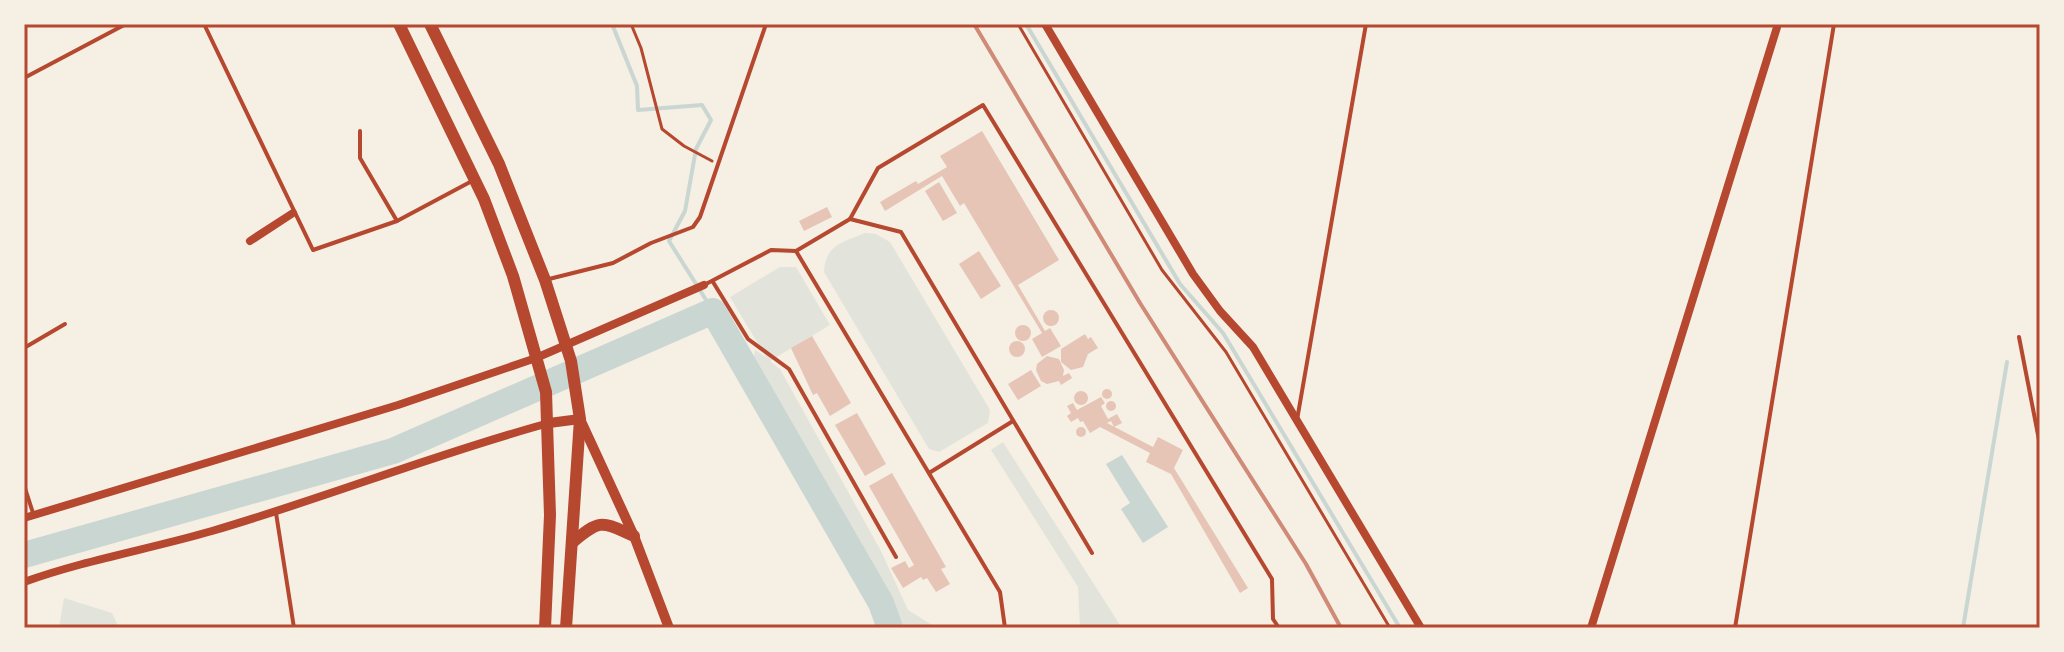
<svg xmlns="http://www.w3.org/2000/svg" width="2064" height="652" font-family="'PT Serif',serif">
	<rect width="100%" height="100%" fill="#f6efe4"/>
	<g fill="#e2e4dc">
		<path d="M865 233 876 234 890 242 990 410 988 423 939 452 929 449 824 272C825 245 843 242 865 233Z"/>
		<path d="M780 267H796L830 325 770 361 780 369 881 551 908 610 937 628H893L750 382 755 350 766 357 730 297Z"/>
		<path d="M1003 442 1122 628H1080L1078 587 991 450Z"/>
		<path d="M64 598 112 613 119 628H59Z"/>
	</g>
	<path fill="#c9d6d2" d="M1122 455 1168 527 1143 543 1121 509 1130 503 1106 464Z"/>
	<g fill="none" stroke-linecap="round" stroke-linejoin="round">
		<g stroke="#c9d6d2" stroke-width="4">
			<path d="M612 24 637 86 638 110 702 105 711 120 696 149 685 211 669 241 713 311"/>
			<path d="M1026 24 1180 284 1223 333 1400 628"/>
			<path d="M1963 628 2007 362"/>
		</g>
		<path stroke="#c9d6d2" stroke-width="26" d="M24 555 393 451 713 311 881 603 890 628"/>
	</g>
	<g fill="#e6c5b7">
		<path d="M982 131 1059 260 1018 285 1045 331 1050 328 1061 346 1042 357 1032 339 1042 333 964 203 960 206 942 176 885 211 880 202 916 181 918 184 947 167 940 156Z"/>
		<path d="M939 182 957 213 943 221 925 191Z"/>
		<path d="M827 207 832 217 804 231 799 221Z"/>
		<path d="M979 251 1001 286 981 299 959 264Z"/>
		<circle cx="1051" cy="318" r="8"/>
		<circle cx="1023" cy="333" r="8"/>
		<path d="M1085 334 1088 339 1091 337 1098 348 1088 354 1083 367 1071 370 1061 362V349Z"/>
		<path d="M812 336 851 403 830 416 817 393 813 395 791 348Z"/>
		<circle cx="1017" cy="349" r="8"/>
		<path d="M1047 356 1059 359 1064 370 1063 376 1069 373 1072 378 1061 385 1059 381 1047 384 1041 381 1036 370 1037 364Z"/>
		<path d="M1031 370 1041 386 1018 400 1008 384Z"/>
		<circle cx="1107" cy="394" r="5"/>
		<circle cx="1081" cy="398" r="7"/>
		<path d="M1101 397 1105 403 1101 406 1108 419 1117 414 1122 423 1114 427 1111 421 1107 423 1153 447 1158 437 1183 450 1174 468 1248 588 1240 593 1171 474 1146 462 1150 453 1100 427 1090 433 1083 421 1080 422 1078 418 1071 422 1067 416 1071 413 1067 406 1073 403 1077 410Z"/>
		<circle cx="1111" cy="406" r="5"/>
		<path d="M857 413 886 464 865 476 835 425Z"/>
		<circle cx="1081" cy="432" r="5"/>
		<path d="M892 473 946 567 941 569 950 584 936 592 927 578 923 580 921 577 903 588 891 568 905 561 909 568 914 565 869 486Z"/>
	</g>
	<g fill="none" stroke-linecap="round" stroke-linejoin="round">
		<g stroke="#b5482f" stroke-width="3">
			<path d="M631 24 641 48 662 129 684 146 712 161"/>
			<path d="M1018 24 1162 270 1226 352 1390 628"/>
		</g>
		<g stroke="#b5482f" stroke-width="4">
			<path d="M204 24 313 250 397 221 472 181"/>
			<path d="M24 78 126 24"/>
			<path d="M360 131V158L397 221"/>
			<path d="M850 219 878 168 983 105 1272 579 1273 619 1279 628"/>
			<path d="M796 251 1000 592 1005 628"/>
			<path d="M549 279 613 263 651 243 693 227 700 217 766 24"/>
			<path d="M713 282 748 339 789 369 896 557"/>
			<path d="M704 285 771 250 796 251 850 219 901 232 1092 553"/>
			<path d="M2019 337 2040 445"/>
			<path d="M24 348 65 324"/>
			<path d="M1297 420 1366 24"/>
			<path d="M929 473 1013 421"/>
			<path d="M24 485 33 513"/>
			<path d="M276 513 294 628"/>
			<path d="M1735 628 1834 24"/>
		</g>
		<g stroke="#b5482f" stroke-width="8">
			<path d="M1045 24 1193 274 1220 311 1253 347 1421 628"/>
			<path d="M250 241 293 213"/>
			<path d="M24 518 398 405 536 358 704 285"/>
			<path d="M24 582C85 560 150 549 212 531 325 498 435 454 549 423"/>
			<path d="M1591 628 1778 24"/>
		</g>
		<path stroke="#b5482f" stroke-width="10" d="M549 423 580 419 634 536 669 628"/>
		<g stroke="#b5482f" stroke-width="12">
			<path d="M399 24 484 199 513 276 546 392 550 515 545 628"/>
			<path d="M430 24 499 164 545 280 571 361 580 419 566 628"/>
			<path d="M573 542C601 518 602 522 634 536"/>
		</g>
		<path stroke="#cf8b77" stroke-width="4" d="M974 24 1140 303 1306 564 1341 628"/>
	</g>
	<rect width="2064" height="652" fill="none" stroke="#f6efe4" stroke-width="52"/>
	<rect x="26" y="26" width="2012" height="600" fill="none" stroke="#b5482f" stroke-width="3"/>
</svg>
